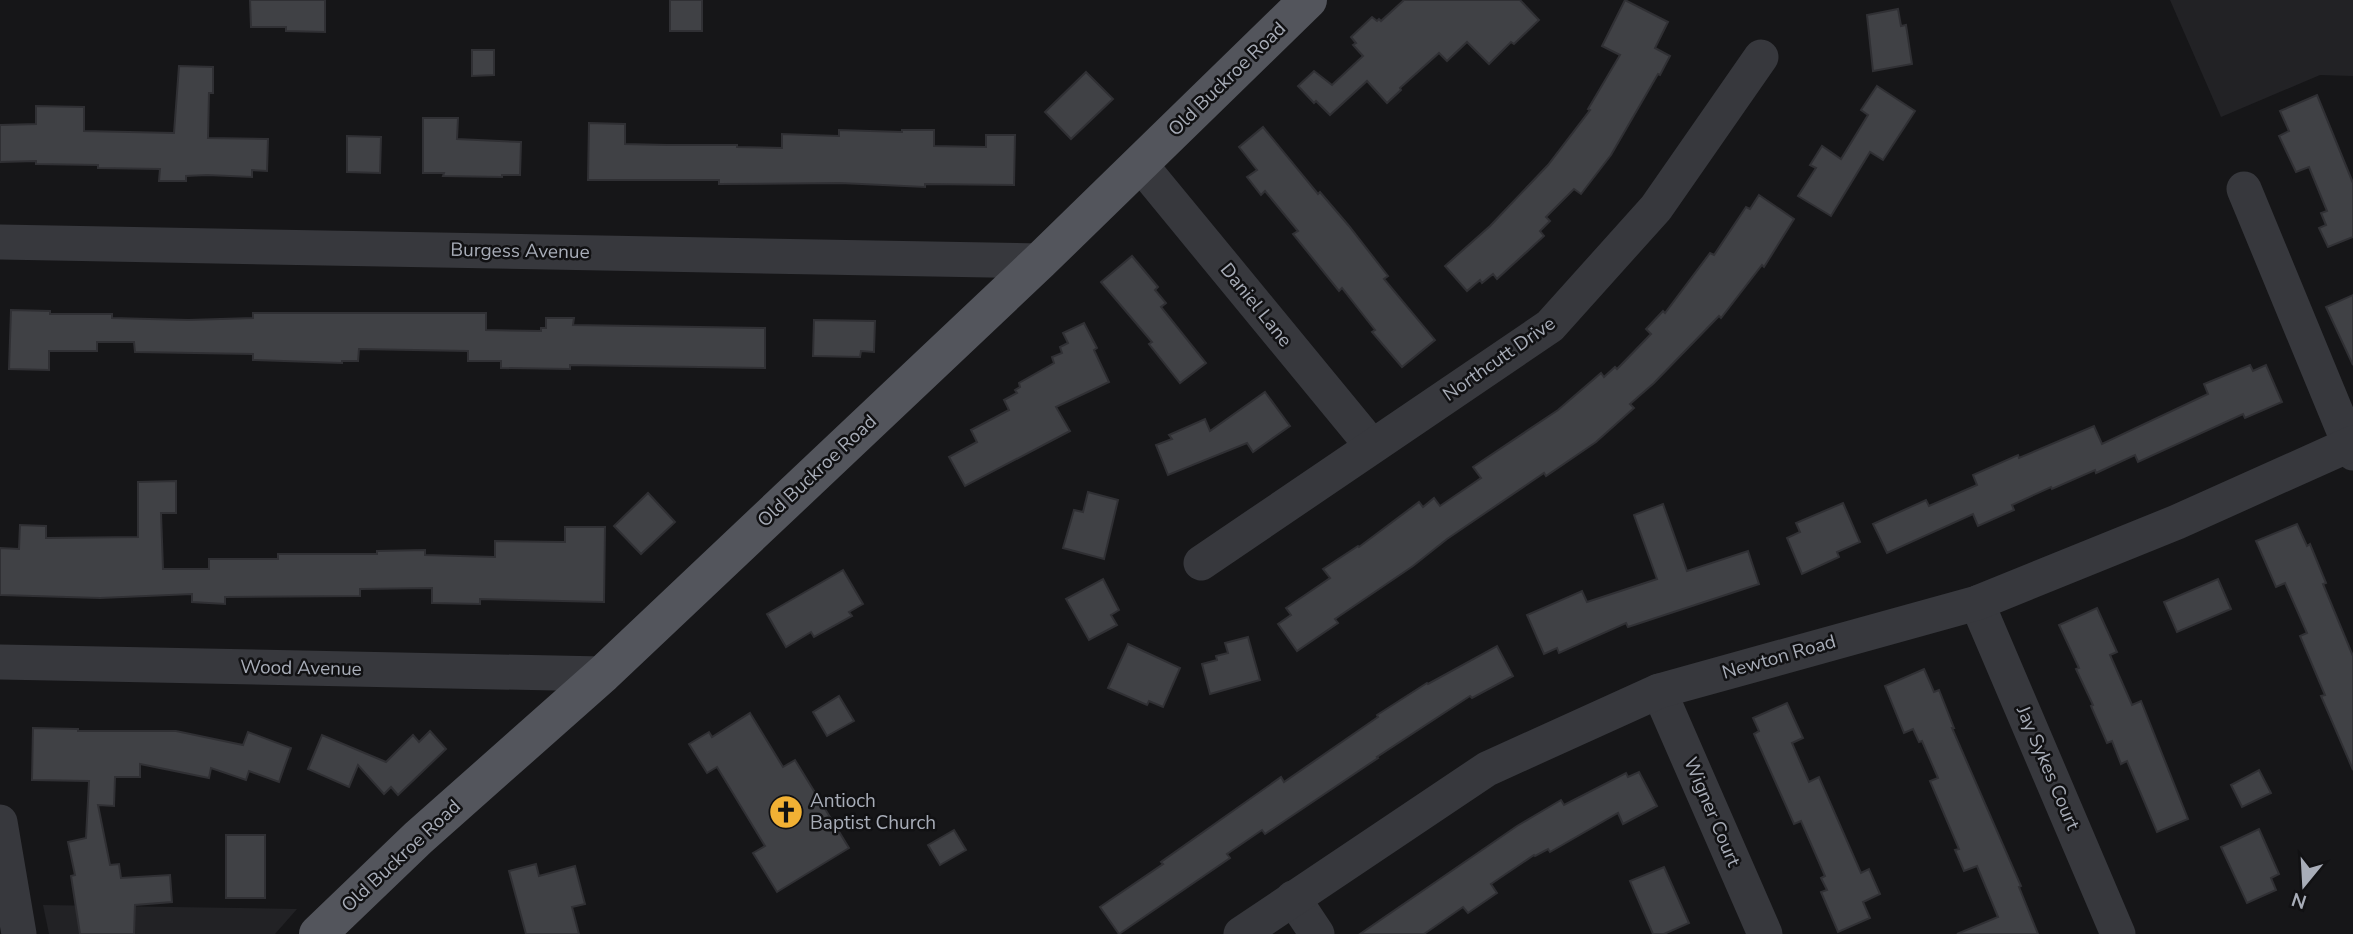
<svg xmlns="http://www.w3.org/2000/svg" width="2353" height="934" font-family="'Nunito Sans',sans-serif">
	<rect width="100%" height="100%" fill="#161618"/>
	<g fill="#222225">
		<path d="M2170 0H2353V76L2320 75 2221 117Z"/>
		<path d="M43 905 297 909 275 934H49Z"/>
	</g>
	<g fill="#404145" stroke="#303034" stroke-width="2">
		<path d="M250 0H325V32L286 31V27H251Z"/>
		<rect x="670" y="0" width="32" height="31"/>
		<path d="M1404 0H1520L1539 20 1514 44 1511 42 1489 64 1467 42 1447 61 1439 53 1400 88 1401 90 1387 103 1367 81 1330 115 1316 101 1314 103 1298 86 1314 71 1332 85 1363 56 1353 45 1356 43 1351 37 1372 17 1377 21 1379 19 1381 21Z"/>
		<path d="M1625 0 1668 22 1655 48 1670 56 1660 75 1658 74 1611 155 1581 194 1574 189 1546 217 1550 221 1540 231 1544 236 1497 279 1493 274 1482 283 1480 280 1467 291 1445 266 1490 226 1548 165 1590 110 1588 109 1620 55 1602 46Z"/>
		<path d="M1898 9 1901 26 1906 25 1912 64 1873 71 1867 15Z"/>
		<path d="M472 50H494V75L472 76Z"/>
		<path d="M179 66 213 67V93H209L208 138 268 139 267 171 252 170V177L207 175 186 176V181H159L160 169 98 168V165L36 164V161L0 162V125L36 124V106L84 107V131L174 133Z"/>
		<path d="M1086 72 1113 99 1071 139 1045 112Z"/>
		<path d="M1877 86 1915 111 1883 160 1870 152 1831 216 1798 196 1816 168 1810 165 1822 146 1841 159 1868 115 1861 110Z"/>
		<path d="M2317 95 2353 183V237L2328 247 2319 228 2326 225 2321 213 2327 211 2309 167 2296 172 2279 136 2289 131 2280 111Z"/>
		<path d="M423 118H458L457 139 521 142 520 175H502V177L443 176 444 173H423Z"/>
		<path d="M589 123 625 124V144L667 145H737V147L782 148V134L839 136V130L902 132V130H934V146L986 147V135H1015L1014 185 925 184V187L840 183 719 184V180H588Z"/>
		<path d="M1263 127 1318 194 1320 192 1349 226 1388 276 1384 279 1435 340 1402 367 1372 332 1375 330 1342 288 1339 291 1293 234 1298 231 1265 191 1261 195 1247 177 1257 170 1239 147Z"/>
		<path d="M347 136 381 137 380 173 347 172Z"/>
		<path d="M1759 195 1794 219 1764 267 1762 265 1721 318 1719 316 1654 383 1630 404 1634 408 1596 442 1546 476 1544 473 1447 539 1413 566 1335 619 1338 623 1297 651 1278 624 1291 615 1286 608 1330 578 1323 569 1358 546 1359 547 1419 502 1423 507 1434 498 1440 506 1481 478 1473 467 1558 410 1601 373 1604 377 1615 367 1617 369 1651 334 1646 329 1663 311 1665 313 1710 253 1714 255 1746 207 1750 209Z"/>
		<path d="M1132 256 1158 287 1155 290 1166 303 1161 307 1206 363 1180 383 1149 344 1152 342 1101 282Z"/>
		<path d="M2353 295V365L2326 307Z"/>
		<path d="M11 310 50 311V314H112V318L188 320 253 318V313H486V330L541 331V328H546V318H574L573 325 765 328V368L570 365V369L501 368V361H468V351L359 349 358 361H342V363L253 360V354L135 352 134 342H97V351H49V370L9 369Z"/>
		<path d="M814 320 875 321 874 352 861 351 860 357 813 356Z"/>
		<path d="M1084 323 1097 348 1094 350 1109 382 1056 407 1070 431 965 486 949 457 977 442 971 430 1009 410 1004 400 1017 393 1015 390 1020 387 1019 383 1054 363 1052 357 1062 353 1060 347 1068 343 1063 333Z"/>
		<path d="M2250 365 2253 371 2266 365 2282 402 2245 418 2243 414 2138 462 2135 455 2096 473 2095 470 2052 489 2051 487 2012 505 2014 510 1978 526 1973 514 1887 553 1873 524 1926 500 1929 506 1977 485 1973 475 2018 455 2019 458 2094 426 2102 444 2208 394 2204 384Z"/>
		<path d="M1265 392 1290 426 1253 452 1247 443 1168 475 1156 445 1172 439 1169 435 1205 419 1210 431Z"/>
		<path d="M176 481V513H161L163 569H209V559H278V554H377V551L425 550V555L495 557V541L565 542V527H605L604 602 480 599V604L432 603V588L360 589V596L225 597V604L192 602V594L100 598 0 595V548L19 549 20 525 46 526V538L138 537V482Z"/>
		<path d="M1088 492 1118 500 1104 559 1063 548 1074 510 1083 512Z"/>
		<path d="M648 493 675 522 641 554 614 526Z"/>
		<path d="M1843 503 1860 542 1837 552 1839 557 1802 574 1787 538 1800 532 1796 523Z"/>
		<path d="M1663 504 1687 571 1748 551 1759 584 1628 627 1626 623 1559 653 1557 648 1544 654 1527 615 1582 591 1587 602 1657 579 1634 515Z"/>
		<path d="M2297 524 2307 546 2310 544 2326 583 2323 584 2353 656V770L2321 696 2325 695 2300 636 2307 633 2285 583 2276 587 2256 541Z"/>
		<path d="M843 570 863 604 849 612 852 616 814 637 811 632 786 647 767 614Z"/>
		<path d="M1103 579 1119 610 1111 615 1117 625 1089 640 1066 599Z"/>
		<path d="M2218 579 2231 609 2177 632 2164 602Z"/>
		<path d="M2097 608 2117 652 2110 655 2132 705 2141 701 2188 819 2157 832 2127 761 2121 764 2112 741 2107 743 2091 706 2093 705 2076 669 2079 668 2059 625Z"/>
		<path d="M1248 637 1260 680 1210 694 1202 664 1217 660 1216 656 1228 653 1225 643Z"/>
		<path d="M1128 644 1180 668 1163 707 1149 701 1147 705 1108 688Z"/>
		<path d="M1497 646 1513 676 1472 698 1470 696 1377 757 1378 758 1265 834 1262 830 1227 854 1230 858 1119 934 1100 907 1163 864 1161 862 1281 777 1284 782 1378 717 1377 715 1427 683 1428 684Z"/>
		<path d="M1924 669 1934 692 1939 690 1954 728H1952L2021 886 2019 887 2038 934H1957L1998 917 1977 866 1964 871 1955 850 1959 849 1930 781 1938 778 1922 741 1919 742 1913 729 1904 733 1885 686Z"/>
		<path d="M839 696 854 721 827 736 813 712Z"/>
		<path d="M1787 703 1803 738 1792 743 1809 782 1819 777 1861 873 1869 869 1880 894 1863 902 1870 918 1838 932 1821 892 1827 890 1821 878 1825 876 1801 821 1794 824 1754 734 1759 731 1753 718Z"/>
		<path d="M750 713 783 767 795 760 849 848 777 892 753 853 765 846 717 767 707 773 689 744 709 732 712 737Z"/>
		<path d="M33 728 78 729V731H176L243 745 248 732 291 748 279 782 249 771 246 780 211 768 209 778 140 764V777H115L114 806 98 805 110 865 119 864 121 878 170 875 172 902 135 905 134 934H80L71 876 75 875 68 842 86 838 89 781 32 780Z"/>
		<path d="M430 731 446 749 398 795 391 787 384 794 358 765 349 787 308 769 322 735 386 762 413 735 419 742Z"/>
		<path d="M2259 770 2271 793 2242 807 2231 785Z"/>
		<path d="M1639 772 1657 806 1623 824 1618 813 1550 852 1548 849 1535 856 1534 855 1491 884 1497 893 1468 913 1463 907 1424 934H1360L1517 826 1561 800 1564 805 1626 773 1628 777Z"/>
		<path d="M2259 829 2279 874 2271 878 2276 890 2247 903 2221 847Z"/>
		<path d="M954 830 966 850 940 865 928 845Z"/>
		<rect x="226" y="835" width="39" height="63"/>
		<path d="M536 864 539 876 575 866 585 904 572 907 579 934H526L509 871Z"/>
		<path d="M1664 867 1689 923 1664 934H1653L1630 881Z"/>
	</g>
	<g fill="none" stroke-linecap="round" stroke-linejoin="round">
		<g stroke="#37383d" stroke-width="35">
			<path d="M1140 164 1372 446"/>
			<path d="M2244 189 2353 453"/>
			<path d="M0 242 1040 261"/>
			<path d="M1201 563 1550 326 1656 208 1761 57"/>
			<path d="M1977 603 2118 934"/>
			<path d="M0 662 603 674"/>
			<path d="M1659 691 1765 934"/>
			<path d="M0 822 19 934"/>
			<path d="M1293 898 1317 934"/>
			<path d="M1241 934 1487 769 1659 691 1977 603 2177 522 2353 443"/>
		</g>
		<path stroke="#53555c" stroke-width="38" d="M318 934 418 838 603 674 1040 261 1308 0"/>
	</g>
	<defs>
		<g id="church-disc" transform="scale(1.75)"><circle r="9.5" fill="#f2b134" stroke="#111113"/><path d="M-1.2-6h2.4v3.5h3.3v2.4h-3.3V6h-2.4V-.1h-3.3v-2.4h3.3Z" fill="#111"/></g>
	</defs>
	<g fill-rule="evenodd">
		<use href="#church-disc" x="786" y="812"/>
	</g>
	<g text-anchor="middle" dominant-baseline="central" stroke-width="5" stroke-linejoin="round" paint-order="stroke">
		<g font-size="19" fill="#a8adb8" stroke="#111113">
			<text transform="translate(1227 79) rotate(-44)">Old Buckroe Road</text>
			<text transform="translate(520 251) rotate(1)">Burgess Avenue</text>
			<text transform="translate(1256 305) rotate(51)">Daniel Lane</text>
			<text transform="translate(1499 359) rotate(-35)">Northcutt Drive</text>
			<text transform="translate(817 471) rotate(-43)">Old Buckroe Road</text>
			<text transform="translate(1779 657) rotate(-16)">Newton Road</text>
			<text transform="translate(301 668) rotate(1)">Wood Avenue</text>
			<text transform="translate(2048 768) rotate(67)">Jay Sykes Court</text>
			<text transform="translate(1712 812) rotate(67)">Wigner Court</text>
			<text transform="translate(401 856) rotate(-43)">Old Buckroe Road</text>
		</g>
		<g font-size="19" fill="#a8adb8" stroke="#111113" text-anchor="start">
			<text x="810" y="801">Antioch<tspan x="810" dy="22">Baptist Church</tspan></text>
		</g>
	</g>
	<g transform="translate(2304 885) rotate(198)" stroke="#111113" stroke-width="5" paint-order="stroke">
	<path d="M0-5L12 26L0 18L-12 26Z" fill="#a8adb8"/>
	<text y="-10" font-size="19" font-weight="bold" text-anchor="middle" fill="#a8adb8">N</text>
	</g>
</svg>
